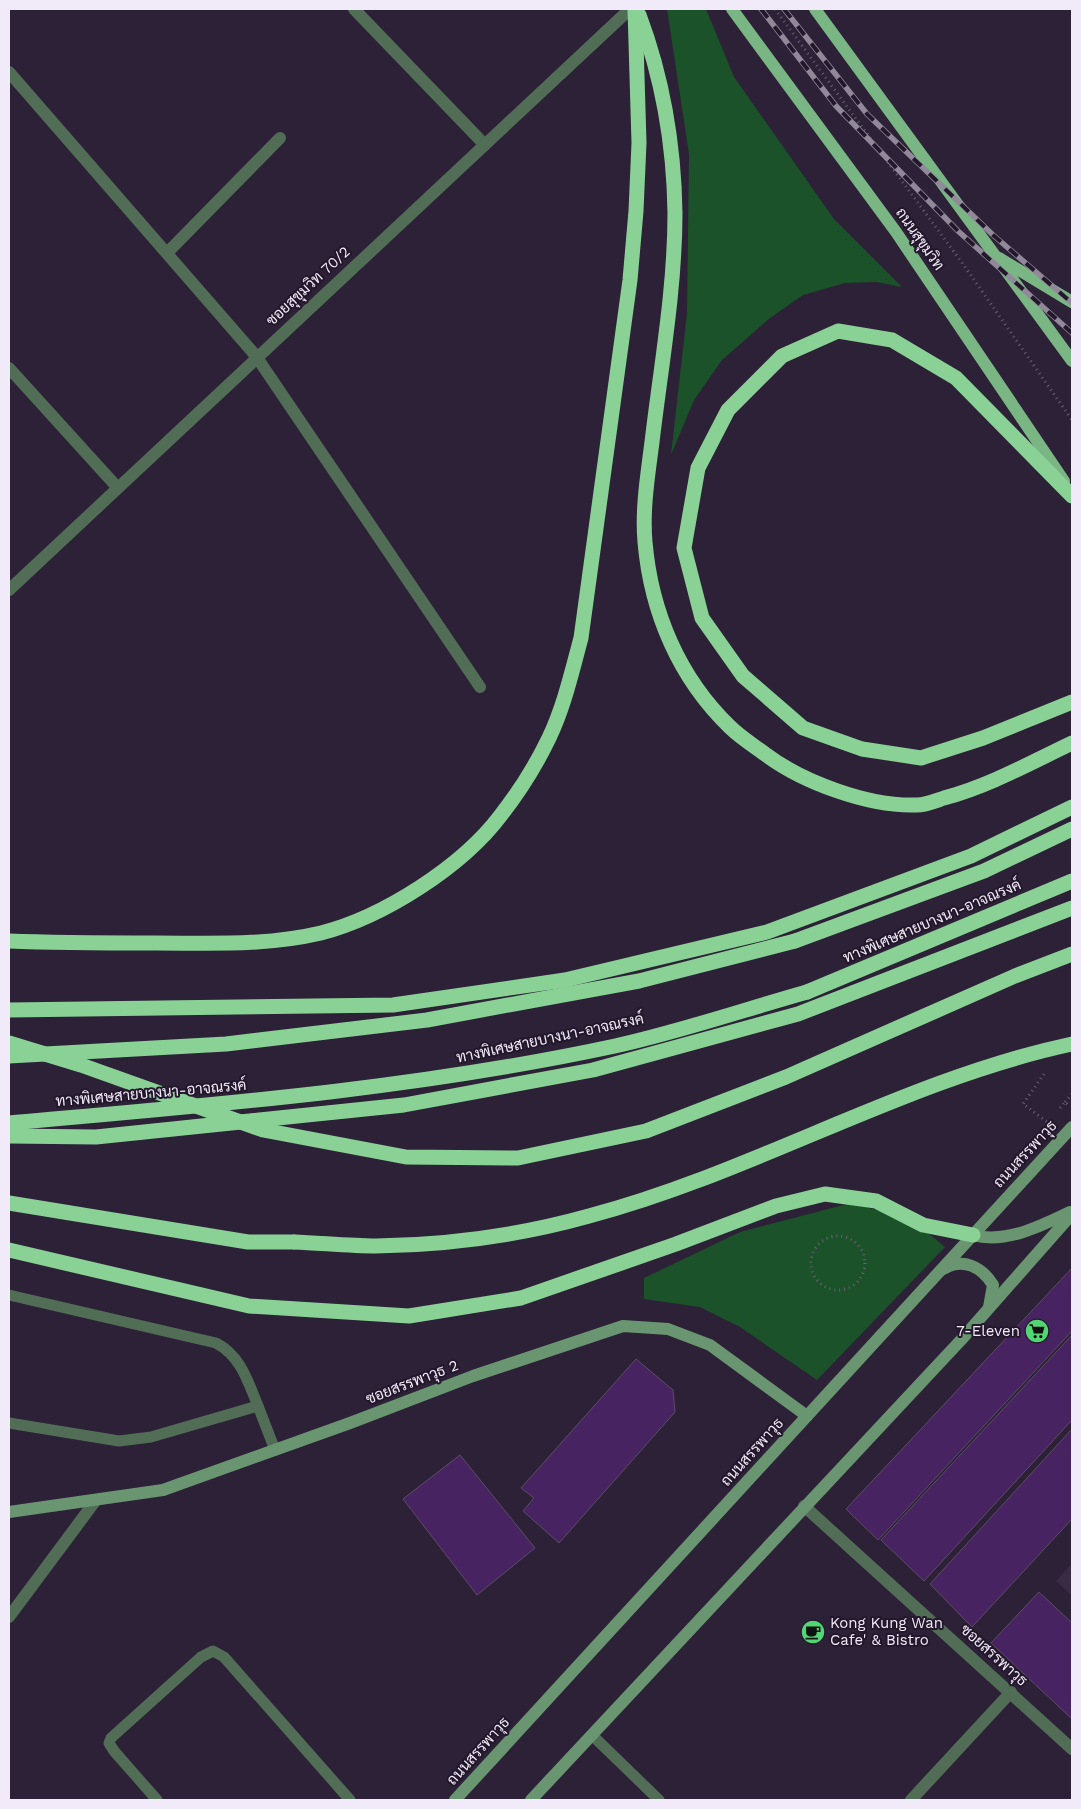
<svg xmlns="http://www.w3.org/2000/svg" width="1081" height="1809" font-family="'Work Sans',Sarabun,sans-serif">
	<rect width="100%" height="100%" fill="#2c2136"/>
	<path fill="#3a2b45" d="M1072 1563V1596L1056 1581Z"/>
	<g fill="#1b5229">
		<path d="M667 9H706L734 77 834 219 902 287 877 282 845 283 803 295 770 318 722 360 694 400 671 455 687 313 689 154Z"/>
		<path d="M851 1203 911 1219 945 1247 817 1380 740 1327 700 1307 644 1299V1278L740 1232Z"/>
	</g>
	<g fill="#482361" stroke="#5b4e65">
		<path d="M1072 1268V1331L878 1540 846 1509Z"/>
		<path d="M1072 1335V1420L924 1581 881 1540Z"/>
		<path d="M636 1359 673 1390 675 1412 559 1543 523 1511 534 1498 521 1488Z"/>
		<path d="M1072 1429V1519L972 1627 930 1584Z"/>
		<path d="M460 1455 535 1548 477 1595 403 1499Z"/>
		<path d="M1039 1592 1072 1623V1719L991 1643Z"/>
	</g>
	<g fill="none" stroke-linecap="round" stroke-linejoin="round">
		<g stroke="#6a6073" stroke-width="3" stroke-dasharray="1 4" stroke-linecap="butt">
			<path d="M775 9 963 264 1072 420"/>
			<path d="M1044 1074 1023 1104 1047 1122"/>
			<path d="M1065 1102 1072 1094"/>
			<path d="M1060 1108 1065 1102 1069 1106"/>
			<circle cx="838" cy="1263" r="27"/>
		</g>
		<g stroke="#526d56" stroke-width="11">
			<path d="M9 1295 216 1343C241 1356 248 1382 258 1406L151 1437 119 1441 9 1423"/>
			<path d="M258 1406 275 1450"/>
			<path d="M593 1736 659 1800"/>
			<path d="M157 1800 114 1751 109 1743 111 1738 201 1657 213 1651 224 1657 350 1800"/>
		</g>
		<g stroke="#526d56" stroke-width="12">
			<path d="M354 9 485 145"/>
			<path d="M9 72 256 356 480 687"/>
			<path d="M167 253 280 138"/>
			<path d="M9 368 117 487"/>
			<path d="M9 590 630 9"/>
			<path d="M804 1506 1072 1749"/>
			<path d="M9 1617 96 1500"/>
			<path d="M911 1800 1011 1692"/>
		</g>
		<g stroke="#699670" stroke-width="12">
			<path d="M973 1235C1006 1244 1041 1226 1070 1212"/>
			<path d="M943 1269C963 1257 982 1267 993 1285L989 1307"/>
			<path d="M9 1512 163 1490 350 1423 473 1376 623 1326 668 1329 710 1345 807 1416"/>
			<path d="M455 1800 1072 1127"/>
			<path d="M531 1800 961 1340 1072 1214"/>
		</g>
		<g stroke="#7ab584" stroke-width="12">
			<path d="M732 9 896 232 1064 481"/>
			<path d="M815 9 1072 361"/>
			<path d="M999 258 1072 302"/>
		</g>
		<g stroke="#8ad196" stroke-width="15">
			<path d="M639 15C663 79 674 145 675 213 675 289 661 366 652 442 648 474 642 509 645 542 651 612 679 678 730 727 740 737 753 745 765 754 802 782 869 807 917 805 925 805 935 801 944 798 989 786 1030 763 1072 743"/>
			<path d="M1072 496 956 378 892 340 838 331 782 356 728 410 698 468 684 548 702 618 743 676 803 728 862 749 921 758 983 738 1072 702"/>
			<path d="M9 941C58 943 107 943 156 943 211 943 266 946 321 933 383 917 462 867 501 815 519 792 536 765 549 738 564 707 572 671 581 638L630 280 636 211 639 143 635 9"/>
			<path d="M795 941 984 871 1072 829"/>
			<path d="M807 992 1072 881"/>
			<path d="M9 1010 393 1005 565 980 767 932 971 856 1072 807"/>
			<path d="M9 1136 96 1137 404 1105 593 1070 798 1014 1072 908"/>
			<path d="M9 1203 248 1242H294"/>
			<path d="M9 1250 249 1306 409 1316 521 1298 676 1244 776 1206 825 1194 876 1201 923 1225 973 1235"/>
		</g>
		<g stroke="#91889a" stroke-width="5.5">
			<g id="rail">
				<path d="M761 9 836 106 958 231 1072 333"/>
				<path d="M784 9 867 114 993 235 1072 303"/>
			</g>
		</g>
		<use href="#rail" stroke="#23172b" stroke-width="4" stroke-dasharray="11" stroke-linecap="butt"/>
		<g stroke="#8ad196" stroke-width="15">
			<path d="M9 1043 81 1065 263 1130 406 1157 518 1158 646 1131 786 1077 1015 976 1072 954"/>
			<path d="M9 1056 226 1044 427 1020 639 981 795 941"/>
			<path d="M9 1123C212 1105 415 1089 615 1046 679 1032 743 1010 807 992"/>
			<path d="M294 1242C321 1243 349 1246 376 1246 447 1245 521 1235 589 1216 755 1172 904 1080 1072 1044"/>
		</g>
	</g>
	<defs>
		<g id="supermarket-disc" transform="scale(1.25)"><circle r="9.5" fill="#51d674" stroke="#23172b"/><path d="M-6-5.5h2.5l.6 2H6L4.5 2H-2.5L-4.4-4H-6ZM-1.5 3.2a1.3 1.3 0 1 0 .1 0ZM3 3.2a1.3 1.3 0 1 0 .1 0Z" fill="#111"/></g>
		<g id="cafe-disc" transform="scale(1.25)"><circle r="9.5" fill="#51d674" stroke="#23172b"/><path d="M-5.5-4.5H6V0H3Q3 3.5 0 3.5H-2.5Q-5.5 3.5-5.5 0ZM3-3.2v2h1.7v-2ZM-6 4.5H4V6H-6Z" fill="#111"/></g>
	</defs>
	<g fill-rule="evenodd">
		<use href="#supermarket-disc" x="1037" y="1331"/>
		<use href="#cafe-disc" x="813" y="1632"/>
	</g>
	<g text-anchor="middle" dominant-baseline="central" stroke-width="4" stroke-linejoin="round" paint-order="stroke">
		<g font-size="15" fill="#f1eaf8" stroke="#23172b">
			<text transform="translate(920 239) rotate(55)">ถนนสุขุมวิท</text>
			<text transform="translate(308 286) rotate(-43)">ซอยสุขุมวิท 70/2</text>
			<text transform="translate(932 921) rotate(-23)">ทางพิเศษสายบางนา-อาจณรงค์</text>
			<text transform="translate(550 1038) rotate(-12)">ทางพิเศษสายบางนา-อาจณรงค์</text>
			<text transform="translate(151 1093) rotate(-5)">ทางพิเศษสายบางนา-อาจณรงค์</text>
			<text transform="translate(1025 1154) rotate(-47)">ถนนสรรพาวุธ</text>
			<text transform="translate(412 1382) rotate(-21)">ซอยสรรพาวุธ 2</text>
			<text transform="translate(752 1452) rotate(-48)">ถนนสรรพาวุธ</text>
			<text transform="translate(994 1655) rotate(42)">ซอยสรรพาวุธ</text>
			<text transform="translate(478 1751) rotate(-48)">ถนนสรรพาวุธ</text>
		</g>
		<g font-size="15" fill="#f1eaf8" stroke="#23172b" text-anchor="end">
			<text x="1020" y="1331">7-Eleven</text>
			<text x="830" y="1623" text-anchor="start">Kong Kung Wan<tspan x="830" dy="17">Cafe' &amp; Bistro</tspan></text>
		</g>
	</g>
	<rect width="1081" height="1809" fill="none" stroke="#f1eaf8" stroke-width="20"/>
</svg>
